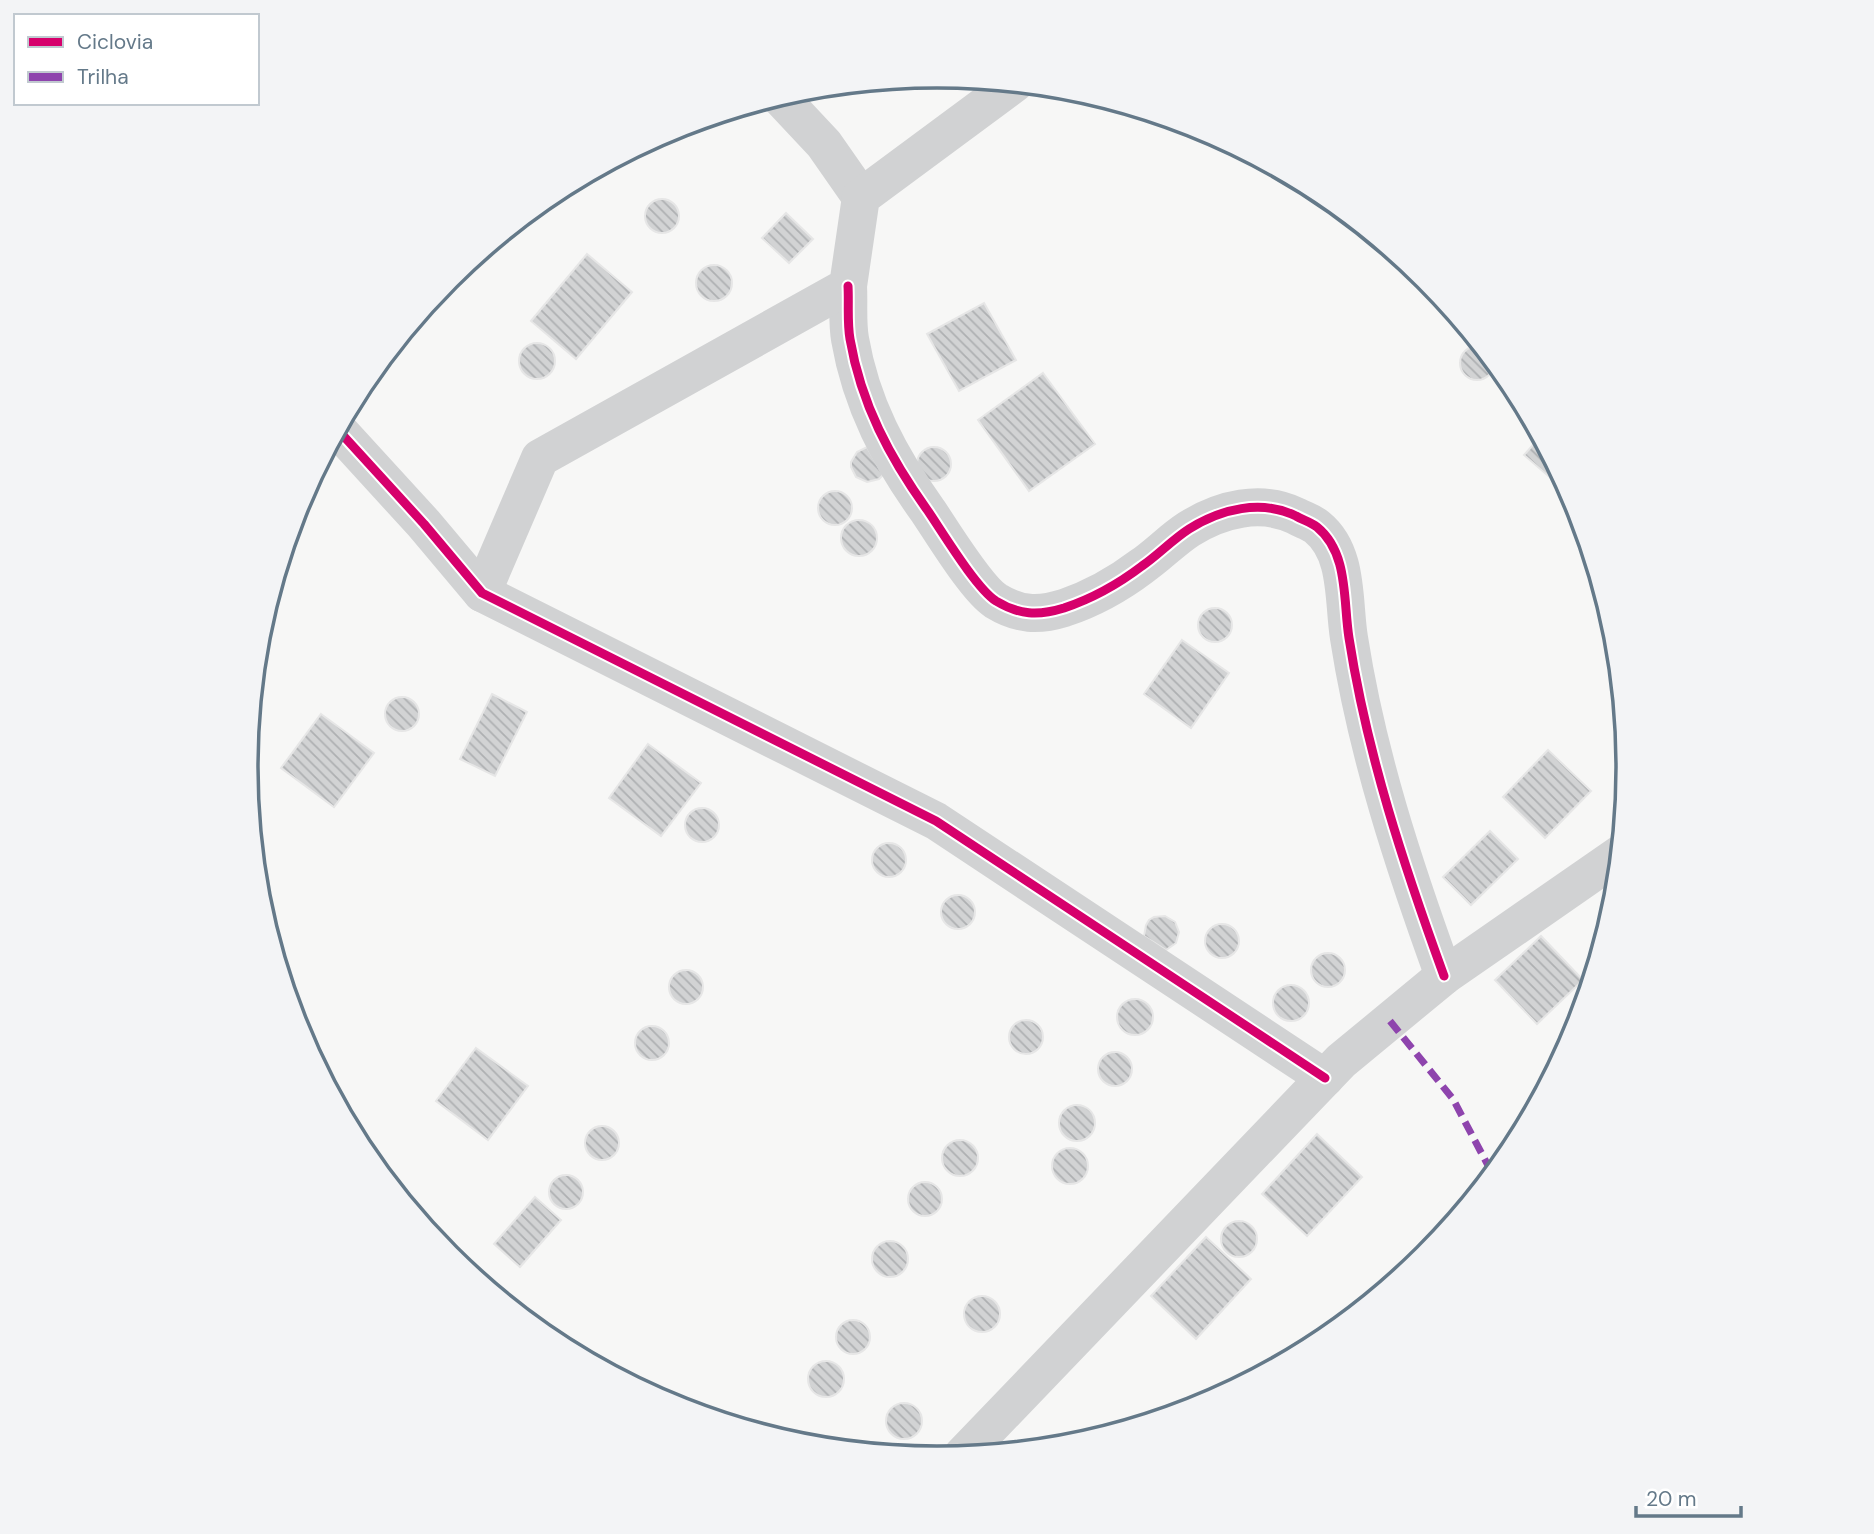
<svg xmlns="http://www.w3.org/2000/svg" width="1874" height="1534" font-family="'DM Sans',sans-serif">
	<defs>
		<pattern id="building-back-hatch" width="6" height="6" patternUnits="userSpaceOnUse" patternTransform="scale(1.75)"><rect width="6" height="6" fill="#d2d3d4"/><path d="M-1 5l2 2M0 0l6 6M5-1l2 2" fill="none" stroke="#aeb0b2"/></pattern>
	</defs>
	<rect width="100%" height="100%" fill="#f7f7f6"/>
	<g fill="url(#building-back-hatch)" stroke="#e6e6e6" stroke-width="2">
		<circle cx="662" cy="216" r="17"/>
		<path d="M786 213 813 239 789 263 762 238Z"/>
		<path d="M587 254 632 292 576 359 531 321Z"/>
		<circle cx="714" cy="283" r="18"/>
		<path d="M984 303 1016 360 959 391 927 334Z"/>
		<circle cx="537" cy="361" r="18"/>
		<circle cx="1477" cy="363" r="17"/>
		<path d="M1043 373 1095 444 1029 491 978 420Z"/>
		<path d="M1541 436 1570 491 1568 493 1524 455Z"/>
		<circle cx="934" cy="464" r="17"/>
		<path d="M867 447 883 475 879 479 867 482 856 477 851 467V462L857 452Z"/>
		<circle cx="835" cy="508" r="17"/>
		<circle cx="859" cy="538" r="18"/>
		<circle cx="1215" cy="625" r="17"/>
		<path d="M1182 640 1229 673 1191 728 1144 694Z"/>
		<path d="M492 694 527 712 495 776 460 759Z"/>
		<circle cx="402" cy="714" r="17"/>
		<path d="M321 714 374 753 334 807 281 768Z"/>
		<path d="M648 744 701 783 661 836 609 798Z"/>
		<path d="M1548 750 1591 791 1545 838 1503 797Z"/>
		<circle cx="702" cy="825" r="17"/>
		<path d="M1490 831 1518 859 1471 905 1443 877Z"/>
		<circle cx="889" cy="860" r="17"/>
		<circle cx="958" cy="912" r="17"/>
		<path d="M1165 916 1175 922 1179 932 1176 943 1166 950 1144 936 1146 925 1149 920 1154 917Z"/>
		<circle cx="1222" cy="941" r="17"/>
		<path d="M1541 936 1583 980 1537 1024 1495 980Z"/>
		<circle cx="1328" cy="970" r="17"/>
		<circle cx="686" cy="987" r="17"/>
		<circle cx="1291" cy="1003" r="18"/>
		<circle cx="1135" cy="1017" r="18"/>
		<circle cx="1026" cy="1037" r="17"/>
		<circle cx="652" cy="1043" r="17"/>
		<path d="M476 1048 528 1086 488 1140 436 1101Z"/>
		<circle cx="1115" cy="1069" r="17"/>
		<circle cx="1077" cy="1123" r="18"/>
		<circle cx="602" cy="1143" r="17"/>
		<path d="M1317 1134 1362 1177 1307 1236 1262 1194Z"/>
		<circle cx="960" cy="1158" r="18"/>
		<circle cx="1070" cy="1166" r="18"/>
		<circle cx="566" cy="1192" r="17"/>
		<circle cx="925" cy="1199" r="17"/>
		<path d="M535 1197 561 1220 520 1267 494 1244Z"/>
		<circle cx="1239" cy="1239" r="18"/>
		<path d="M1206 1237 1251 1279 1196 1339 1151 1296Z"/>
		<circle cx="890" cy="1259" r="18"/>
		<circle cx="982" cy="1314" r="18"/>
		<circle cx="853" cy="1337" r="17"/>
		<circle cx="826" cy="1379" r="18"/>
		<circle cx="904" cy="1421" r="18"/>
		<path d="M872 1442 883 1445 890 1454 858 1451 862 1446Z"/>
	</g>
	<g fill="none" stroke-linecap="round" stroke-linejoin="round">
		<g stroke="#d1d2d3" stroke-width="38">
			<path d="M779 96 824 144 861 197"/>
			<path d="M848 286C849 303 847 322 850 339 861 404 890 458 928 511 943 533 976 588 996 601 1019 615 1038 616 1064 608 1094 598 1117 585 1142 566 1158 555 1172 540 1189 529 1221 509 1261 499 1296 516 1303 520 1311 522 1317 527 1349 553 1343 601 1349 638 1367 754 1404 866 1444 976"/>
			<path d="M335 432 339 431 424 524 482 593 936 821 1325 1078"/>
			<path d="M482 593 540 458 848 286 861 197 1015 83"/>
			<path d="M962 1456 1341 1061 1444 976 1620 854"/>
		</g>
		<path stroke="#8e44ad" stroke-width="7" stroke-dasharray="14 7" stroke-linecap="butt" d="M1390 1021 1453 1099 1493 1175"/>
		<g stroke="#fff" stroke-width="13">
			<g id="cycleway">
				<path d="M848 286C849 303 847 322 850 339 861 404 890 458 928 511 943 533 976 588 996 601 1019 615 1038 616 1064 608 1094 598 1117 585 1142 566 1158 555 1172 540 1189 529 1221 509 1261 499 1296 516 1303 520 1311 522 1317 527 1349 553 1343 601 1349 638 1367 754 1404 866 1444 976"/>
				<path d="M335 432 339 431 424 524 482 593 936 821 1325 1078"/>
			</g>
		</g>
		<use href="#cycleway" stroke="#d6006c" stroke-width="9"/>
	</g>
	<path d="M0 0H1874V1534H0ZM258 767a679 679 0 1 1 1358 0a679 679 0 1 1-1358 0Z" fill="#f3f4f6" fill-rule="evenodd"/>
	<path fill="none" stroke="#647989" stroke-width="3.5" d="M258 767a679 679 0 1 1 1358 0a679 679 0 1 1-1358 0Z"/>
	<rect x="14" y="14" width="245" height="91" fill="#ffffff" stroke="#c1c9d0" stroke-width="2"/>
	<rect x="28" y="37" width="35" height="10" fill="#d6006c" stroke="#c1c9d0" stroke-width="2"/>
	<text x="77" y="49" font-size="21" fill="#647989">Ciclovia</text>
	<rect x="28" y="72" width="35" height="10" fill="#8e44ad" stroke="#c1c9d0" stroke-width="2"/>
	<text x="77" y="84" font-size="21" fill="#647989">Trilha</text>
	<path d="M1636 1506v10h105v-10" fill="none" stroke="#647989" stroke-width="3.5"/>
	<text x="1646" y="1506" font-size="21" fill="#647989" stroke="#ffffff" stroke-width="5" paint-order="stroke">20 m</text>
</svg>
